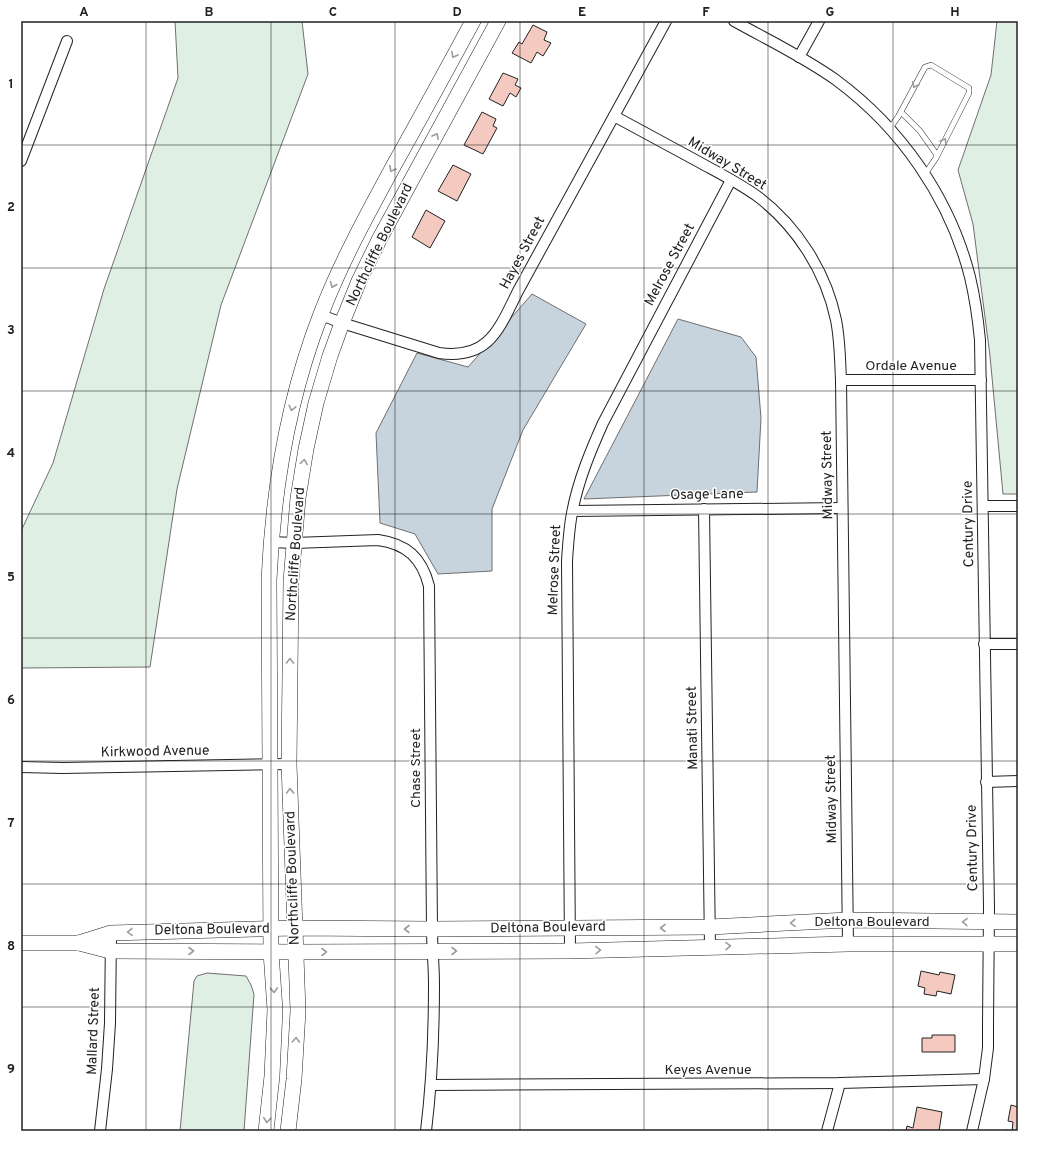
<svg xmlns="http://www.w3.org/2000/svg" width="1039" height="1152" font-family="Overpass,sans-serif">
	<rect width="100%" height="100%" fill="#fff"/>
	<g fill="#e0efe3" stroke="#6f6f6f">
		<path d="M175 21H302L308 74 221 305 177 489 150 667 21 668V531L53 463 104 289 178 78Z"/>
		<path d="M997 21H1018V494H1003L990 356 973 224 958 170 991 75Z"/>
		<path d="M207 973 246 976 251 985 254 994 244 1131H180L194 981 197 976Z"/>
	</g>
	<g fill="#c7d3dd" stroke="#6f6f6f">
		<path d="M532 294 586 324 523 430 492 509V571L438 574 415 534 380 523 376 433 417 353 468 367Z"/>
		<path d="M678 319 741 337 756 357 761 418 757 492 584 499Z"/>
	</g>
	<g fill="#f3c9c0" stroke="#222">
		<path d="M533 25 547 32 544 40 551 43 543 56 537 52 531 63 512 53 519 42 522 44Z"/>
		<path d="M503 73 518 79 515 85 521 88 516 97 510 93 503 106 489 99Z"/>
		<path d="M482 112 496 119 493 126 497 128 483 154 464 145Z"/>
		<path d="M453 165 471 174 457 201 438 191Z"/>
		<path d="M426 210 445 221 430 248 412 237Z"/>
		<path d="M921 971 939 975 940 972 955 975 951 994 937 991 936 996 924 994 925 988 918 986Z"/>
		<path d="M932 1035H955V1052H922V1038H932Z"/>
		<path d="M1011 1105 1018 1107V1131H1006V1130L1012 1131 1013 1122 1008 1121Z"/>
		<path d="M917 1107 942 1112 939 1131H906L907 1126 913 1128Z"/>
	</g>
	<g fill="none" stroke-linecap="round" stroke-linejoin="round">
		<g stroke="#222" stroke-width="6">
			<g id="service">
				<path d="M901 112 920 131 937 155"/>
				<path d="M890 128 898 117 925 67 931 65 969 88V93L936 158 925 174"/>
			</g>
		</g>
		<g stroke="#222" stroke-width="12">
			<g id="minor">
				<path d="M734 21C768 40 804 57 836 80 901 128 950 198 970 277 975 298 978 319 980 340L989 907 988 1024V1048L984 1079 972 1131"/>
				<path d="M799 57 819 21"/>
				<path d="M614 116C642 131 671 147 699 162 719 173 739 183 757 196 797 226 826 272 836 320 840 340 840 360 841 380L848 944"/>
				<path d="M21 161 67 41"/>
				<path d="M321 315 342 323 439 353C489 360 499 329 518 291L666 21"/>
				<path d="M841 380H981"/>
				<path d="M983 506H1018"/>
				<path d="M704 509 710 947"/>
				<path d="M573 511 842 508"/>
				<path d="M271 542 294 543 378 540C407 544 422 558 429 586L432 929C432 948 434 966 434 984 434 1033 432 1082 426 1131"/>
				<path d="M984 644H1018"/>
				<path d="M21 767 63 768 289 764"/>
				<path d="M986 782 1018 781"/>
				<path d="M570 951 567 561C568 545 569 529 572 513 578 481 590 452 603 423L731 180"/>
				<path d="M431 1085 840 1083 984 1079"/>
				<path d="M100 1131 107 1069 110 1023 111 933"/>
				<path d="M827 1131 840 1083"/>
			</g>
		</g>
		<g stroke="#222" stroke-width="16">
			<g id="secondary">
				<path d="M21 943H79L110 951 295 952 570 951 848 944H1018"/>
				<path d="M79 943 111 933 295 928 432 929 710 927 848 920 1018 922"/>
				<path d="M266 1131 272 1076 275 1010 271 952 269 580C273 489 288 399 321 314 341 262 368 213 394 165 421 117 447 69 473 21"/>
				<path d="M288 1131 294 1079 298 1011 289 764 291 581 298 498 306 449 316 403 330 356 342 323 359 281 380 238 498 21"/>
			</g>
		</g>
		<use href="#service" stroke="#fff" stroke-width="5"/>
		<use href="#minor" stroke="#fff" stroke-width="10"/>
		<use href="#secondary" stroke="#fff" stroke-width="15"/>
	</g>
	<defs><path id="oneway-chevron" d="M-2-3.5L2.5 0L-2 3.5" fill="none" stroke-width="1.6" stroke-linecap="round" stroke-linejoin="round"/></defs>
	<g stroke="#9c9c9c">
		<use href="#oneway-chevron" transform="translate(454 55) rotate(119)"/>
		<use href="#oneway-chevron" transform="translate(915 85) rotate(117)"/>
		<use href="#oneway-chevron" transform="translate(436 136) rotate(-61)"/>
		<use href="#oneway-chevron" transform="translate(944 141) rotate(-63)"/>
		<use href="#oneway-chevron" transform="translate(392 169) rotate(119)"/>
		<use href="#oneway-chevron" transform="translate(333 285) rotate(113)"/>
		<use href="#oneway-chevron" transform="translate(292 408) rotate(103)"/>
		<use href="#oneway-chevron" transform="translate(304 462) rotate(-81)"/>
		<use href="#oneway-chevron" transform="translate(290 661) rotate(-89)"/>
		<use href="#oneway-chevron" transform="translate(290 791) rotate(-92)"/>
		<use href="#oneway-chevron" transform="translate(965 922) rotate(-179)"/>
		<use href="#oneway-chevron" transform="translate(793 923) rotate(177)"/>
		<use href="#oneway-chevron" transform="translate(663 928) rotate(180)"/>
		<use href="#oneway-chevron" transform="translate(407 929) rotate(-180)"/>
		<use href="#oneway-chevron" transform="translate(130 932) rotate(179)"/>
		<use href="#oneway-chevron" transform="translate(728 946) rotate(-1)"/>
		<use href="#oneway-chevron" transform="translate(598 950) rotate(-2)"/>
		<use href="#oneway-chevron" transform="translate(191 951)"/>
		<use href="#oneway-chevron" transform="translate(454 951)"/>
		<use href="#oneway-chevron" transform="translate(324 952)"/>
		<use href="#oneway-chevron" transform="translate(274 990) rotate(87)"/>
		<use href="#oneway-chevron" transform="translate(296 1040) rotate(-87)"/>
		<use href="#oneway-chevron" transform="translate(267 1120) rotate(96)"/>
	</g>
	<path fill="none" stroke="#222" stroke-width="1" stroke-opacity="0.55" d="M146 21V1131M271 21V1131M395 21V1131M520 21V1131M644 21V1131M768 21V1131M893 21V1131M21 145H1018M21 268H1018M21 391H1018M21 514H1018M21 638H1018M21 761H1018M21 884H1018M21 1007H1018"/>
	<g text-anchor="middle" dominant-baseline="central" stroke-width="3" stroke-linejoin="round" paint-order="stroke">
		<g font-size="14" fill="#222" stroke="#fff">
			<text transform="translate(727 164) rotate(31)">Midway Street</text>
			<text transform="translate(380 245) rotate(-64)">Northcliffe Boulevard</text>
			<text transform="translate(523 253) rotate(-62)">Hayes Street</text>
			<text transform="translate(670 265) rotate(-62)">Melrose Street</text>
			<text x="911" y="366">Ordale Avenue</text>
			<text transform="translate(828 475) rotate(-91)">Midway Street</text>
			<text transform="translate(707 495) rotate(-1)">Osage Lane</text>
			<text transform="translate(969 524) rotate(-91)">Century Drive</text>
			<text transform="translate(296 554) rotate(-86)">Northcliffe Boulevard</text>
			<text transform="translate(555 570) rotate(-88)">Melrose Street</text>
			<text transform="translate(693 728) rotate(-91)">Manati Street</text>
			<text transform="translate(155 752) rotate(-1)">Kirkwood Avenue</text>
			<text transform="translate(416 768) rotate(-90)">Chase Street</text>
			<text transform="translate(832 799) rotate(-91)">Midway Street</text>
			<text transform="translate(973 848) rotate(-91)">Century Drive</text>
			<text transform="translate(293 878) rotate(-92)">Northcliffe Boulevard</text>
			<text x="872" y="922">Deltona Boulevard</text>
			<text transform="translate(548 928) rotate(-1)">Deltona Boulevard</text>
			<text transform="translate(212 930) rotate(-1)">Deltona Boulevard</text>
			<text transform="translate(94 1031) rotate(-88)">Mallard Street</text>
			<text x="708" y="1070">Keyes Avenue</text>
		</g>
	</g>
	<rect width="1039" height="1152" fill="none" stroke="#ffffff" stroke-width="44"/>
	<rect x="22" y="22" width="995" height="1108" fill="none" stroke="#222" stroke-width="1.5"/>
	<g font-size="13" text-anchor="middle" font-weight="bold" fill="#222">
		<text x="84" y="16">A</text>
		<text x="209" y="16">B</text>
		<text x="333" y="16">C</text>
		<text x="457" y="16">D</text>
		<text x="582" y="16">E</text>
		<text x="706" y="16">F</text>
		<text x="830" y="16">G</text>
		<text x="955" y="16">H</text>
		<text x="11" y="88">1</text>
		<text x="11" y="211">2</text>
		<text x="11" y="334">3</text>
		<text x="11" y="457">4</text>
		<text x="11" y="581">5</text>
		<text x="11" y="704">6</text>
		<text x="11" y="827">7</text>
		<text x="11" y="950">8</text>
		<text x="11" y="1073">9</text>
	</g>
</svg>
